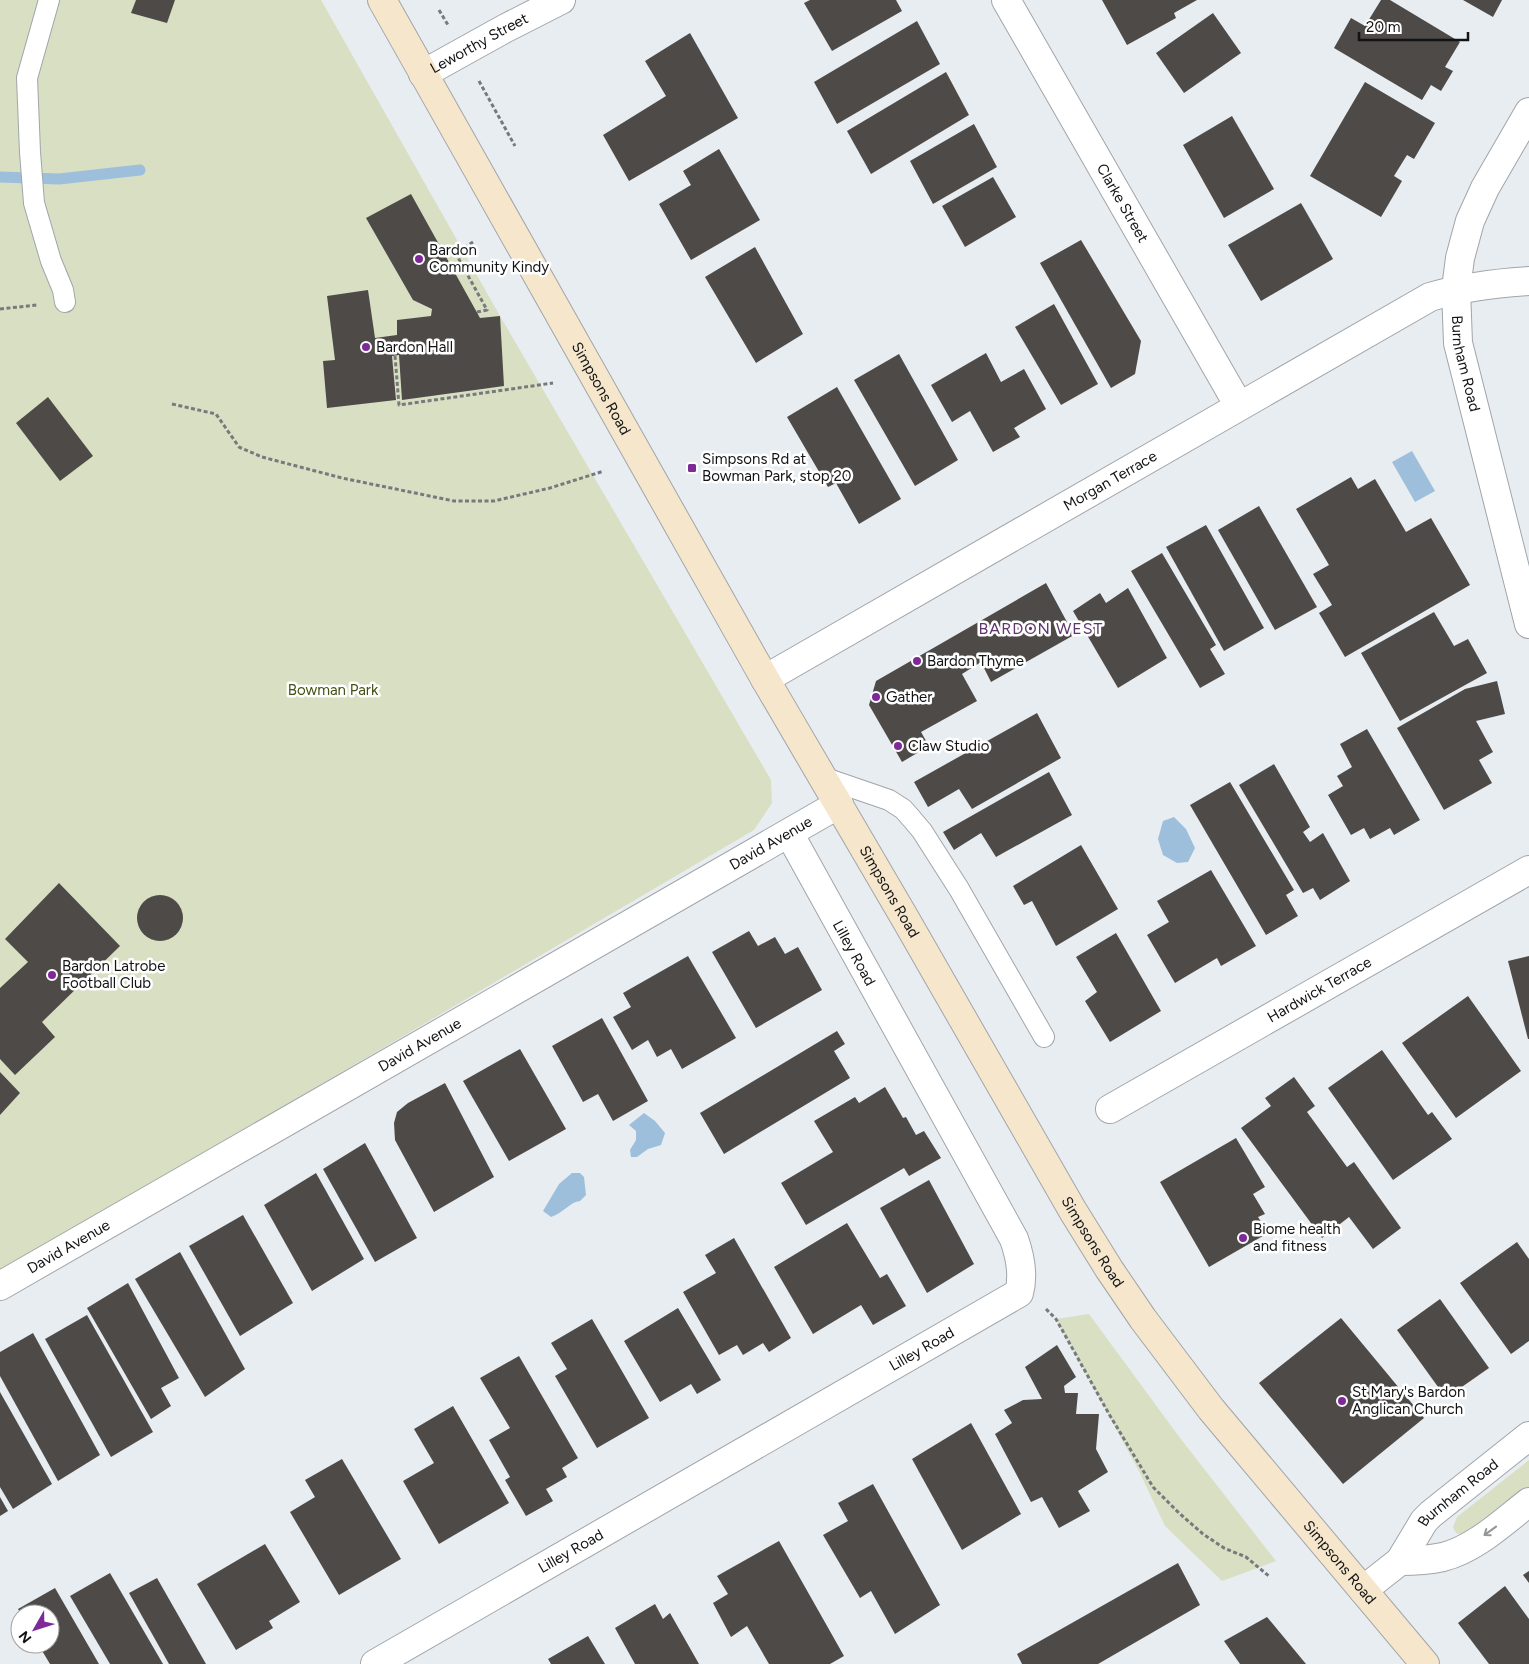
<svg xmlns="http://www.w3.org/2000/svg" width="1529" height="1664" font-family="Figtree,sans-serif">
	<rect width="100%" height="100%" fill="#e8edf1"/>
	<g fill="#d8dfc3">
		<path d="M0 0H321L500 316 771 780 772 803 754 830 0 1273Z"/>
		<path d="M1089 1314 1180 1438 1276 1561 1222 1581 1165 1526 1139 1471 1056 1319Z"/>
		<path d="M1529 1460V1491L1463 1535 1456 1533 1453 1527 1457 1517Z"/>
	</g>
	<g fill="#9dbfdb">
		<path d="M1412 451 1435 491 1415 502 1392 462Z"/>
		<path d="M1174 817 1186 829 1195 848 1188 862 1177 863 1163 855 1158 839 1163 821Z"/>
		<path d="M644 1113 655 1121 665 1133 661 1145 648 1149 637 1157H631L630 1150 636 1140V1131L629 1125Z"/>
		<path d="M572 1173H580L584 1177 586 1195 580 1201C570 1202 563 1213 551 1217L543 1211 559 1184Z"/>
	</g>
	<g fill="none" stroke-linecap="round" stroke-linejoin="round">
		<path stroke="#9dbfdb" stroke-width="11" d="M0 177 59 179 140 170"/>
	</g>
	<g fill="#4d4a47">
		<path d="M136 0H175L167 23 131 13Z"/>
		<path d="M810 0H896L902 11 832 51 804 3Z"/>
		<path d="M1102 0H1197L1174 13 1176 18 1127 45Z"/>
		<path d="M1381 0H1390L1460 42 1445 67 1453 71 1441 91 1431 85 1422 100 1334 48 1351 18 1365 26Z"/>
		<path d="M1463 0H1502L1493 17Z"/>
		<path d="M1213 13 1241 53 1184 93 1156 53Z"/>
		<path d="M917 21 940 64 837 124 814 82Z"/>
		<path d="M690 33 738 118 629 181 603 135 666 96 645 61Z"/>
		<path d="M946 72 969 115 871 174 847 131Z"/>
		<path d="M1365 82 1435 123 1414 159 1407 155 1394 176 1402 181 1381 217 1310 176Z"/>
		<path d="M1232 116 1274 189 1224 218 1183 145Z"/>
		<path d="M974 124 997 167 933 204 910 161Z"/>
		<path d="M719 149 760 220 691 260 659 204 691 185 683 171Z"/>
		<path d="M993 177 1016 217 965 247 942 206Z"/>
		<path d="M411 194 480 318 500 316 504 386 402 400 399 355 392 356 396 400 327 408 323 361 335 360 327 296 368 290 375 338 397 335V320L431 316 432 309 413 300 366 218Z"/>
		<path d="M1301 203 1333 259 1261 301 1228 245Z"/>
		<path d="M1081 240 1141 341 1135 374 1111 388 1040 263Z"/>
		<path d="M755 247 803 334 756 363 705 277Z"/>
		<path d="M1054 304 1098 384 1061 405 1015 327Z"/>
		<path d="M986 353 1001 382 1024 369 1046 409 1014 428 1020 437 993 452 970 411 952 422 931 385Z"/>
		<path d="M899 354 958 460 915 486 854 380Z"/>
		<path d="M837 387 901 499 859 524 836 483 828 487 787 417Z"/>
		<path d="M48 397 93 456 60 481 16 423Z"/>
		<path d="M1351 477 1358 489 1375 479 1406 532 1431 518 1470 585 1345 657 1319 613 1332 605 1313 574 1329 565 1296 509Z"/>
		<path d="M1259 506 1317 607 1275 630 1218 530Z"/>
		<path d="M1206 525 1264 628 1224 651 1166 547Z"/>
		<path d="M1162 553 1216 645 1210 649 1225 674 1200 688 1131 571Z"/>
		<path d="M1046 583 1074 635 991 682 981 662 962 674 977 701 921 732 929 746 902 762 869 705 876 681Z"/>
		<path d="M1128 588 1167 658 1118 688 1073 611 1100 593 1106 603Z"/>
		<path d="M1434 612 1454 646 1468 639 1487 673 1400 721 1361 653Z"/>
		<path d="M1497 681 1505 714 1476 721 1493 752 1479 760 1492 783 1444 810 1397 728 1465 689Z"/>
		<path d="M1037 713 1061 758 972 809 959 789 928 807 914 782Z"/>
		<path d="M1367 729 1420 820 1394 835 1390 828 1370 839 1364 828 1351 835 1328 795 1343 786 1337 776 1352 767 1340 744Z"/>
		<path d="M1274 764 1310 827 1303 832 1310 842 1323 833 1350 881 1320 900 1313 888 1303 893 1239 785Z"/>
		<path d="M1049 772 1072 815 996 857 981 833 954 850 943 832Z"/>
		<path d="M1230 782 1294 890 1286 895 1298 916 1266 935 1190 805Z"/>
		<path d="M1081 845 1118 909 1056 946 1032 901 1024 905 1013 886Z"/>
		<path d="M1211 870 1256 946 1221 966 1217 958 1175 983 1147 935 1169 922 1157 901Z"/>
		<path d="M59 883 120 946 42 1022 55 1037 15 1075 0 1059V988L28 962 5 939Z"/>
		<circle cx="160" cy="918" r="23"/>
		<path d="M749 931 758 946 775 937 785 954 798 947 822 990 756 1028 712 952Z"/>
		<path d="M1116 933 1161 1011 1110 1042 1085 1001 1097 992 1076 957Z"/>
		<path d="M688 956 736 1038 682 1069 671 1049 657 1057 648 1040 632 1050 613 1017 631 1007 623 993Z"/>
		<path d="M1529 956V1039H1528L1508 961Z"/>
		<path d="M1468 996 1521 1071 1456 1118 1402 1043Z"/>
		<path d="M602 1018 648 1101 613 1121 598 1094 583 1102 552 1046Z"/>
		<path d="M837 1031 845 1044 834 1051 850 1078 724 1154 700 1113Z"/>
		<path d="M520 1049 566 1129 509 1161 463 1081Z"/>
		<path d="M1382 1050 1428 1115 1432 1112 1452 1139 1393 1180 1328 1088Z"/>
		<path d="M0 1072 20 1093 0 1115Z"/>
		<path d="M1294 1077 1315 1106 1307 1112 1347 1167 1354 1162 1401 1228 1373 1249 1349 1217 1322 1238 1241 1128 1271 1106 1265 1098Z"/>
		<path d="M445 1083 494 1177 434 1212 395 1140 394 1123 397 1112 408 1103Z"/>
		<path d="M885 1087 903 1118 906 1117 916 1135 924 1131 941 1158 909 1176 904 1168 806 1225 781 1183 833 1152 814 1121 855 1097 859 1103Z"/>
		<path d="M1236 1138 1265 1187 1253 1194 1265 1214 1258 1217 1268 1233 1209 1267 1160 1182Z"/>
		<path d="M365 1143 417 1238 375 1262 323 1169Z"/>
		<path d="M316 1173 364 1259 312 1291 264 1205Z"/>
		<path d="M929 1180 974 1264 927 1293 880 1208Z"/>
		<path d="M243 1215 293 1303 240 1336 189 1246Z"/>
		<path d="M847 1223 880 1278 887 1274 906 1306 873 1325 861 1305 813 1334 774 1267Z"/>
		<path d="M734 1238 791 1338 769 1352 763 1343 743 1355 737 1345 719 1355 683 1292 716 1273 705 1255Z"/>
		<path d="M1517 1242 1529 1259V1341L1511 1354 1460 1283Z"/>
		<path d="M180 1252 245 1369 205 1397 135 1279Z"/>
		<path d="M128 1283 179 1378 161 1388 171 1406 151 1419 87 1308Z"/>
		<path d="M1440 1299 1489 1368 1446 1398 1397 1330Z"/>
		<path d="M678 1308 721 1380 697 1394 691 1384 660 1402 624 1341Z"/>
		<path d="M87 1315 153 1432 111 1457 45 1339Z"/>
		<path d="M1341 1318 1424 1418 1343 1484 1259 1383Z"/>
		<path d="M592 1319 649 1418 597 1448 555 1376 567 1369 551 1343Z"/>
		<path d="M33 1333 100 1455 58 1481 0 1376V1352Z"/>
		<path d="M1057 1345 1076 1377 1064 1386 1065 1393H1078L1076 1414H1099L1096 1449 1108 1472 1078 1491 1090 1511 1059 1528 1042 1497 1031 1502 995 1434 1012 1423 1004 1410 1023 1400 1042 1399 1025 1367Z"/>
		<path d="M519 1356 578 1458 562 1468 567 1477 546 1489 553 1501 526 1516 505 1480 510 1477 489 1440 510 1428 480 1378Z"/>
		<path d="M0 1392 52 1484 13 1509 0 1487Z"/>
		<path d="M453 1406 509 1503 439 1544 403 1481 434 1463 414 1429Z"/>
		<path d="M971 1423 1021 1514 962 1550 912 1459Z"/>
		<path d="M342 1459 401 1559 339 1595 290 1512 315 1497 305 1480Z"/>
		<path d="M873 1484 940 1605 895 1634 871 1591 860 1598 823 1535 848 1521 838 1503Z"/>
		<path d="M0 1497 8 1511 0 1516Z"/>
		<path d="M779 1541 844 1656 830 1664H769L747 1626 731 1637 713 1603 728 1594 717 1576Z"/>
		<path d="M265 1544 300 1602 269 1621 273 1628 236 1650 197 1584Z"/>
		<path d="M1178 1563 1200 1605 1098 1664H1022L1017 1654Z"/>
		<path d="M1529 1571V1583L1523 1575Z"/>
		<path d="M110 1573 163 1664H110L70 1596Z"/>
		<path d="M157 1578 206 1664H169L129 1593Z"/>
		<path d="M1505 1586 1529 1619V1664H1489L1458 1623Z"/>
		<path d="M55 1588 99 1664H50L38 1644H50V1614H21L18 1609Z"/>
		<path d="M655 1604 663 1619 670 1613 699 1664H635L615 1628Z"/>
		<path d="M1267 1617 1306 1664H1240L1224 1641Z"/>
		<path d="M588 1636 605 1664H551L548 1659Z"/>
	</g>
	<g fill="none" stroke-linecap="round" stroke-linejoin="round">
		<g stroke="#a1a5a9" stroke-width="22">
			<g id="service">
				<path d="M49 0 27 78 30 152 34 203 51 261 63 290 65 302"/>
				<path d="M822 777 889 800 903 809 911 818 922 831 959 889 1044 1037"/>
			</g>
		</g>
		<g stroke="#a1a5a9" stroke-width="30">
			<g id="minor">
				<path id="s1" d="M1006 0 1239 406"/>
				<path id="s2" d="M423 74 504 29 561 0"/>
				<path id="s3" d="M1529 112 1485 188 1470 221 1460 258 1456 289 1458 343 1529 624"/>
				<path id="s4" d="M765 679 1430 297C1463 287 1495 283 1529 281"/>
				<path id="s5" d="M1110 1109 1529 870"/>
				<path id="s6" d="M0 1286 839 804"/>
				<path d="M1400 1561C1414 1561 1429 1560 1443 1557 1475 1549 1503 1522 1529 1502"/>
				<path id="s7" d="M1363 1590 1400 1561 1424 1521 1431 1514 1529 1436"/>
				<path id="s8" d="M375 1664 1019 1293C1024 1275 1020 1256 1014 1239L789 833"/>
			</g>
		</g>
		<g stroke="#a1a5a9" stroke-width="30">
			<g id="secondary">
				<path id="s9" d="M382 0 765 679 906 920 1073 1211 1109 1269 1143 1319 1211 1409 1425 1664"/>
			</g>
		</g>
		<g stroke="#777a7c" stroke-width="3" stroke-dasharray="4 2.5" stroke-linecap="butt">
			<path d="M439 10 448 25"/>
			<path d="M479 81 515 146"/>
			<path d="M473 242 456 254 487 310 477 312"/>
			<path d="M0 309 37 305"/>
			<path d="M395 356 399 405 553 383"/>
			<path d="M172 404 216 414 239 447 262 457 342 478 454 501H494L550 488 604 471"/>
			<path d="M1046 1309 1056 1319 1109 1414 1153 1487 1179 1513 1203 1534 1224 1548 1246 1557 1270 1577"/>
		</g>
		<use href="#service" stroke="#fff" stroke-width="20"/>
		<use href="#minor" stroke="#fff" stroke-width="28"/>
		<use href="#secondary" stroke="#f5e6cc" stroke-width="28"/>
	</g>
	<defs><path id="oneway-shaft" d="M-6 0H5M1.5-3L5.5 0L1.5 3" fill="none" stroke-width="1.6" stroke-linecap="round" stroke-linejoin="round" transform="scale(1.25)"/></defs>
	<use stroke="#949595" href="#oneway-shaft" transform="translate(1490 1531) rotate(144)"/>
	<g fill="#7d2998" stroke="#fff" stroke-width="2">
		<circle cx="419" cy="259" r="5"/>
		<circle cx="366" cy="347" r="5"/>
		<rect x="687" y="463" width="10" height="10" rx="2.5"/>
		<circle cx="917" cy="661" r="5"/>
		<circle cx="876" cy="697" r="5"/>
		<circle cx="898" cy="746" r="5"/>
		<circle cx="52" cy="975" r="5"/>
		<circle cx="1243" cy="1238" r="5"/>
		<circle cx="1342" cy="1401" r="5"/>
	</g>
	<g text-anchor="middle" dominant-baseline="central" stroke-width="5" stroke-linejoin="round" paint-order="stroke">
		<g font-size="15" fill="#121314" stroke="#fff">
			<text stroke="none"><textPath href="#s2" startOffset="64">Leworthy Street</textPath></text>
			<text stroke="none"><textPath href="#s1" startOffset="234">Clarke Street</textPath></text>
			<text stroke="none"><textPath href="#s3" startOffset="269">Burnham Road</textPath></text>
			<text stroke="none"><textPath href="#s9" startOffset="446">Simpsons Road</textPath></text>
			<text stroke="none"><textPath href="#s4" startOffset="398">Morgan Terrace</textPath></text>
			<text stroke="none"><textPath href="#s6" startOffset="889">David Avenue</textPath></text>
			<text stroke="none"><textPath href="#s9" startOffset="1026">Simpsons Road</textPath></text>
			<text transform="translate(854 953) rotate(61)">Lilley Road</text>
			<text stroke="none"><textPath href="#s5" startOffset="241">Hardwick Terrace</textPath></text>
			<text stroke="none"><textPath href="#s6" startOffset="484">David Avenue</textPath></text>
			<text stroke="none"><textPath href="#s9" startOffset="1431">Simpsons Road</textPath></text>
			<text stroke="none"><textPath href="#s6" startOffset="79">David Avenue</textPath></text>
			<text stroke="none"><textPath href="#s8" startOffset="631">Lilley Road</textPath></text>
			<text stroke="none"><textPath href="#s7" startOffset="138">Burnham Road</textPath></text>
			<text stroke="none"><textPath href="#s8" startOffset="226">Lilley Road</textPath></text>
			<text stroke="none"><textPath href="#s9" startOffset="1836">Simpsons Road</textPath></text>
		</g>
		<g font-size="15" fill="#121314" stroke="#fff" text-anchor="start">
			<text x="429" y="250">Bardon<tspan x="429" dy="17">Community Kindy</tspan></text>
			<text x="376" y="347">Bardon Hall</text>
			<text x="702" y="459">Simpsons Rd at<tspan x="702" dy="17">Bowman Park, stop 20</tspan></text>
			<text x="927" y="661">Bardon Thyme</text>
			<text x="886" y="697">Gather</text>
			<text x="908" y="746">Claw Studio</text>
			<text x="62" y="966">Bardon Latrobe<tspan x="62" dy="17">Football Club</tspan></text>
			<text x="1253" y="1229">Biome health<tspan x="1253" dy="17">and fitness</tspan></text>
			<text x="1352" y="1392">St Mary's Bardon<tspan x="1352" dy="17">Anglican Church</tspan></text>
		</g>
		<g font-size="15" fill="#465114" stroke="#fff">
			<text x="333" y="690">Bowman Park</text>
		</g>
		<g font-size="16" letter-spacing="1" fill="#5e366d" stroke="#fff">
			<text x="1041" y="628">BARDON WEST</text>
		</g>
	</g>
	<g transform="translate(35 1629) rotate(231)"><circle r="24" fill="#ffffff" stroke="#a0a1a1"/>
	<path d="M0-4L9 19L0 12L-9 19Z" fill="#7d2998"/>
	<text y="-8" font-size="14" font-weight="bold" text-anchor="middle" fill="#121314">N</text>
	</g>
	<path d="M1359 32v8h109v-8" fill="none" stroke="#121314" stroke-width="2.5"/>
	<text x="1366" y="32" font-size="15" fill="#121314" stroke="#ffffff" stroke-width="4" paint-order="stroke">20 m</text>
</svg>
